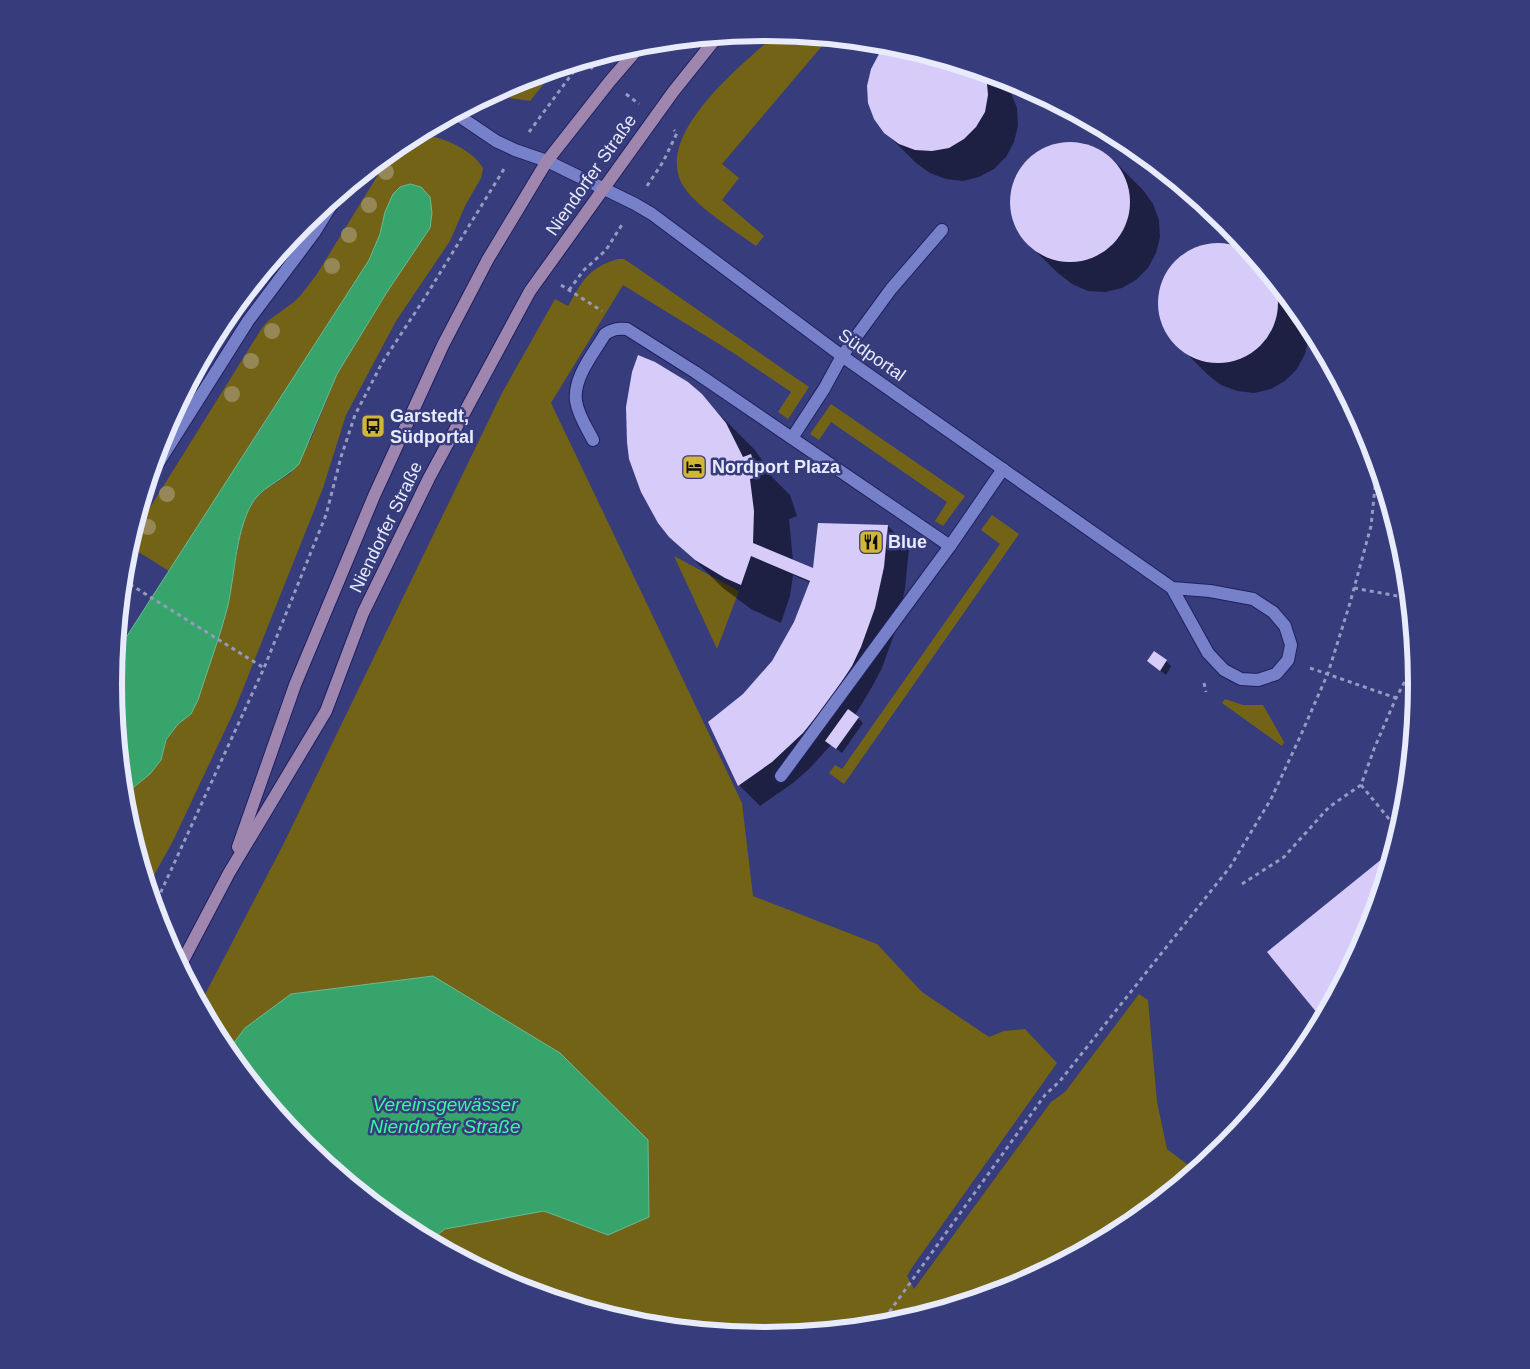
<svg xmlns="http://www.w3.org/2000/svg" width="1530" height="1369" font-family="Arial,sans-serif">
	<rect width="100%" height="100%" fill="#373c7d"/>
	<g fill="#736316">
		<path d="M776 34 828 39 722 164 739 178 722 200 764 236 756 246C736 231 692 205 681 182 657 131 743 64 776 34Z"/>
		<path d="M555 70 530 101 510 98 495 93 516 82Z"/>
		<path d="M424 135C443 137 473 150 483 168L481 178 465 206 450 241 396 321 346 415 323 488 235 709 173 841 148 886 125 811 124 795 150 774 161 760 166 741 178 724 191 714 227 606 243 521 255 499 267 488 290 474 311 439 337 374 387 292 430 228 421 187 410 184 400 187 385 212 380 234 369 260 169 571 129 546 131 538 262 328 269 320 294 302 301 295 317 274 389 157 407 140Z"/>
		<path d="M618 259H624L633 265 809 387 788 419 778 412 791 392 732 352 623 285 551 403 742 803 753 896 877 944 922 992 989 1037 1004 1031 1025 1029 1057 1063 913 1266 907 1276 914 1289 1051 1102 1065 1092 1139 994 1148 1000 1157 1102 1167 1149 1196 1171 1127 1227 1014 1287 892 1324 765 1336 638 1324 515 1287 429 1241 445 1229 544 1211 608 1235 245 1028 227 1052 200 1004 282 847 502 393 555 299 568 306C583 280 588 268 618 259Z"/>
		<path d="M831 404 965 496 943 526 935 521 947 502 831 422 819 440 810 434Z"/>
		<path d="M992 515 1019 534 844 784 829 773 835 765 842 769 1000 544 981 530Z"/>
		<path d="M674 556 739 591 717 649Z"/>
		<path d="M1225 699 1243 705H1263L1284 742 1282 746 1222 703Z"/>
		<path d="M1415 701 1404 812 1394 846 1397 791 1411 707Z"/>
	</g>
	<g fill="#37a46c" stroke="#6cb997">
		<path d="M410 184 421 187 430 197 432 213 430 228 387 292 337 374 299 464C286 478 266 485 255 499 236 525 235 574 228 605 220 637 208 668 198 700L191 714 178 724 166 740 161 760 150 774 124 795 113 684 116 653 369 260 380 234 385 212 393 194 400 187Z"/>
		<path d="M433 976 560 1053 648 1140 649 1217 608 1235 544 1211 445 1229 429 1241 403 1226 304 1145 227 1052 245 1028 291 994Z"/>
	</g>
	<g fill="#0007">
		<path d="M890 45 999 77 1011 93 1017 108 1018 126 1014 142 1006 157 994 169 979 177 963 181 946 179 930 173 916 163 885 132 880 54Z"/>
		<path d="M1066 142 1083 143 1098 149 1112 159 1143 190 1153 204 1159 220 1160 237 1156 253 1148 268 1136 280 1122 288 1105 292 1088 291 1072 284 1059 274 1028 244 1017 230 1012 214 1010 197 1014 181 1022 166 1034 154 1049 146Z"/>
		<path d="M1215 243 1232 244 1248 250 1308 325 1309 337 1305 354 1297 369 1285 381 1271 389 1254 393 1237 391 1221 385 1208 375 1177 344 1167 331 1161 315 1160 298 1163 281 1172 266 1183 254 1198 246Z"/>
		<path d="M208 350 211 354 179 405Z"/>
		<path d="M714 409 754 449 765 464 772 477 790 495 797 516 789 519 793 561 813 569 819 525 888 526 909 548 905 589 896 629 882 668 872 687 855 715 863 723 842 753 831 745 809 769 793 783 760 806 739 785 743 695 759 679 785 643 796 623 811 583 793 575 790 596 781 623 751 609 723 588 682 548Z"/>
		<path d="M1148 661H1166L1171 666 1166 675Z"/>
		<path d="M1392 852 1367 934 1323 1018Z"/>
	</g>
	<g fill="#d7cbf9">
		<path d="M888 45 986 73 988 95 985 112 976 127 964 139 949 148 932 151 915 150 899 144 884 133 874 119 868 103 867 86 871 69 879 54Z"/>
		<circle cx="1070" cy="202" r="60"/>
		<circle cx="1218" cy="303" r="60"/>
		<path d="M638 355 655 362 688 382 702 394 726 423 743 457 751 454 758 477 750 479 754 511 753 543 813 568 818 523 888 525 884 567 875 608 861 647 852 666 829 701 803 733 772 762 738 786 708 722 743 694 772 661 794 622 810 581 751 556 741 585 725 578 695 560 669 537 658 523 641 492 629 459 627 442 626 407 632 372Z"/>
		<path d="M1154 651 1167 660 1160 671 1147 661Z"/>
		<path d="M848 709 859 717 836 749 825 741Z"/>
		<path d="M1393 850 1367 934 1322 1019 1267 952Z"/>
	</g>
	<g fill="none" stroke-linecap="round" stroke-linejoin="round">
		<g stroke="#20205f" stroke-width="14">
			<g id="service">
				<path d="M456 114 496 141 515 150 547 161"/>
				<path d="M792 438 824 389 842 356 891 289 942 230"/>
				<path d="M593 440C587 428 578 415 576 401 573 377 594 353 605 334 613 329 618 328 627 329L695 372 950 546"/>
				<path d="M150 476 248 321 314 233 337 196"/>
				<path d="M781 776 950 546 1003 469"/>
			</g>
		</g>
		<g stroke="#20205f" stroke-width="14">
			<path id="minor" d="M547 161 635 204 652 214 842 356 1172 588 1208 653 1224 670 1241 679 1258 680 1276 674 1288 660 1291 645 1285 626 1273 612 1253 599 1210 591 1172 588"/>
		</g>
		<g stroke="#20205f" stroke-width="14">
			<g id="secondary">
				<path d="M238 847 295 685 374 496 443 345 488 259 547 161 610 81 641 45"/>
				<path d="M180 966 229 873 326 711 363 613 429 478 530 291 673 92 717 37"/>
			</g>
		</g>
		<g stroke="#969ac1" stroke-width="3" stroke-dasharray="4 4" stroke-linecap="butt">
			<path d="M583 62 593 69"/>
			<path d="M626 94 639 104"/>
			<path d="M529 132 580 63"/>
			<path d="M647 186 663 162 677 133 674 130"/>
			<path d="M561 285 602 311"/>
			<path d="M569 290 584 270 606 250 623 223"/>
			<path d="M123 580 264 668"/>
			<path d="M1354 588 1408 598"/>
			<path d="M1310 668 1396 698"/>
			<path d="M1204 683 1206 692"/>
			<path d="M1361 785 1399 831"/>
			<path d="M1242 884 1284 857 1329 807 1361 785 1374 749 1396 698 1415 663"/>
			<path d="M154 907 264 668 326 515 341 457 355 415 382 363 424 299 504 169"/>
			<path d="M880 1325 1045 1095 1060 1081 1230 867 1271 799 1300 737 1328 673 1350 603 1371 526 1377 468"/>
		</g>
		<use href="#service" stroke="#7781c9" stroke-width="12"/>
		<use href="#minor" stroke="#7781c9" stroke-width="12"/>
		<use href="#secondary" stroke="#9f86af" stroke-width="12"/>
	</g>
	<g fill="#958756">
		<circle cx="386" cy="172" r="8"/>
		<circle cx="369" cy="205" r="8"/>
		<circle cx="349" cy="235" r="8"/>
		<circle cx="332" cy="266" r="8"/>
		<circle cx="272" cy="331" r="8"/>
		<circle cx="251" cy="361" r="8"/>
		<circle cx="232" cy="394" r="8"/>
		<circle cx="167" cy="494" r="8"/>
		<circle cx="148" cy="527" r="8"/>
	</g>
	<defs>
		<g id="bus-square" transform="scale(1.25)"><rect x="-9" y="-9" width="18" height="18" rx="4" fill="#d2b736" stroke="#373c7d"/><path d="M-5-6H5V4H4V6H2V4H-2V6H-4V4H-5ZM-3.5-4V0h7V-4ZM-3.5 1.2v1.5H-2V1.2ZM2 1.2v1.5H3.5V1.2Z" fill="#111"/></g>
		<g id="hotel-square" transform="scale(1.25)"><rect x="-9" y="-9" width="18" height="18" rx="4" fill="#d2b736" stroke="#373c7d"/><path d="M-6-4.5h1.5V1H6V5H4.5V3h-9V5H-6ZM-4 0a1.8 1.8 0 1 1 3.6 0ZM.5 0V-2.5h3Q6-2.5 6 0Z" fill="#111"/></g>
		<g id="restaurant-square" transform="scale(1.25)"><rect x="-9" y="-9" width="18" height="18" rx="4" fill="#d2b736" stroke="#373c7d"/><path d="M-5-6h1v4h1v-4h1v4h1v-4h1v5L-1.5 .5V6h-2V.5L-5-1ZM5-6V6H3V1.5H1.5Q1.5-4 5-6Z" fill="#111"/></g>
	</defs>
	<g fill-rule="evenodd">
		<use href="#bus-square" x="373" y="426"/>
		<use href="#hotel-square" x="694" y="467"/>
		<use href="#restaurant-square" x="871" y="542"/>
	</g>
	<g text-anchor="middle" dominant-baseline="central" stroke-width="5" stroke-linejoin="round" paint-order="stroke">
		<g font-size="18" fill="#e7ebfb" stroke="#373c7d">
			<text transform="translate(591 175) rotate(-55)">Niendorfer Straße</text>
			<text transform="translate(872 355) rotate(35)">Südportal</text>
			<text transform="translate(386 527) rotate(-64)">Niendorfer Straße</text>
		</g>
		<g font-size="18" font-weight="bold" fill="#e7ebfb" stroke="#373c7d" text-anchor="start">
			<text x="390" y="416">Garstedt,<tspan x="390" dy="21">Südportal</tspan></text>
			<text x="712" y="467">Nordport Plaza</text>
			<text x="888" y="542">Blue</text>
		</g>
		<g font-size="19" font-style="italic" fill="#39f79e" stroke="#373c7d">
			<text x="445" y="1104">Vereinsgewässer<tspan x="445" dy="22">Niendorfer Straße</tspan></text>
		</g>
	</g>
	<path d="M0 0H1530V1369H0ZM122 684a643 643 0 1 1 1286 0a643 643 0 1 1-1286 0Z" fill="#373c7d" fill-rule="evenodd"/>
	<path fill="none" stroke="#e7ebfb" stroke-width="6" d="M122 684a643 643 0 1 1 1286 0a643 643 0 1 1-1286 0Z"/>
</svg>
